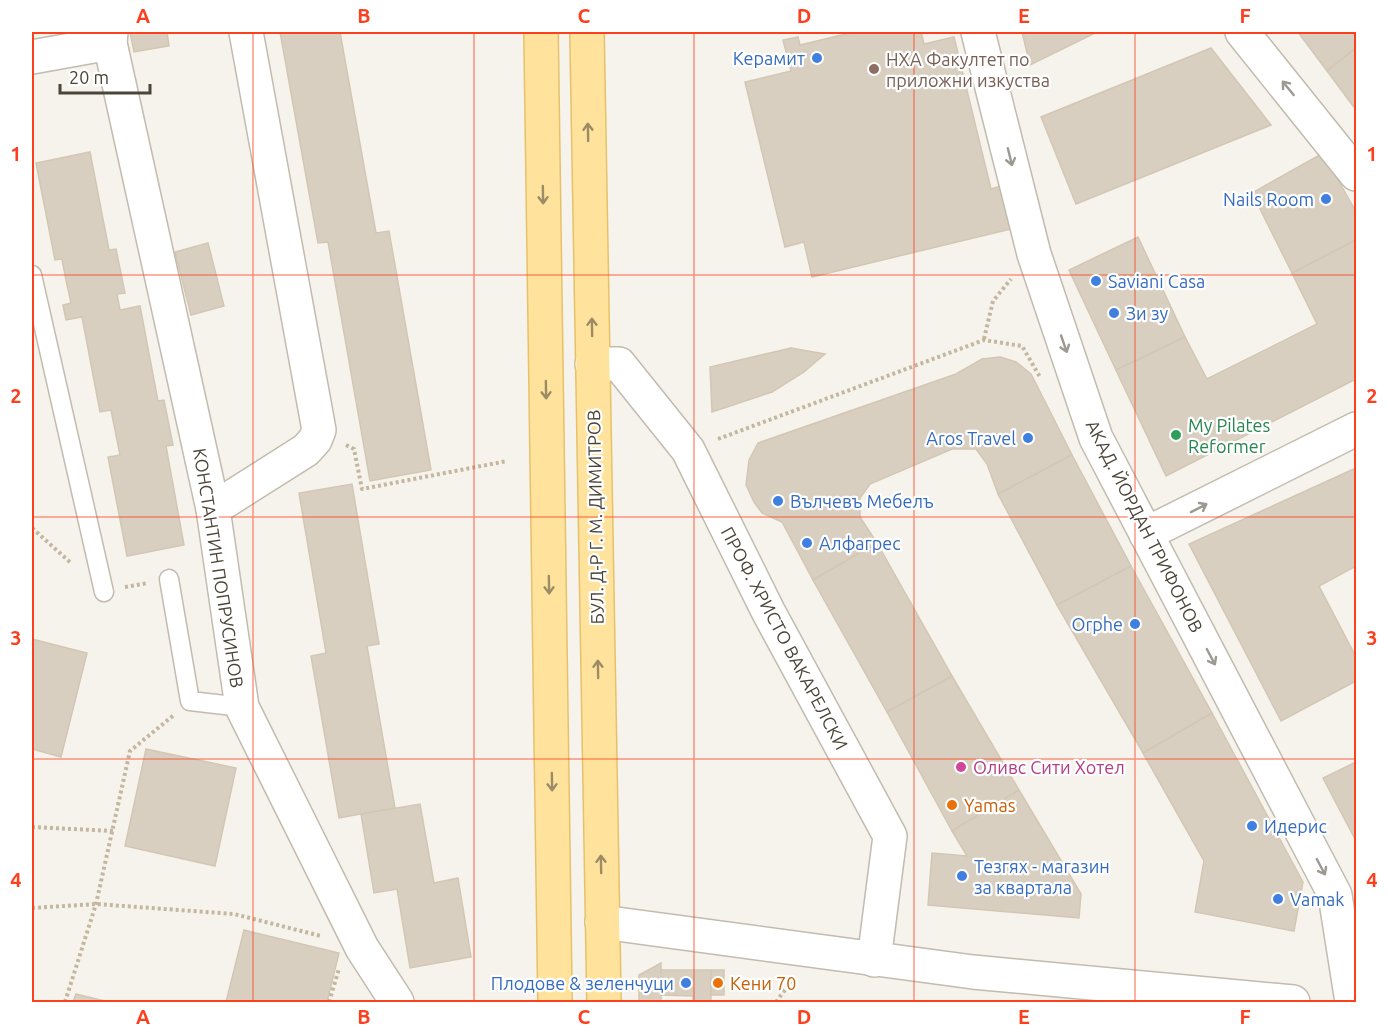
<svg xmlns="http://www.w3.org/2000/svg" width="1388" height="1034" font-family="Ubuntu,sans-serif">
	<rect width="100%" height="100%" fill="#f6f3ec"/>
	<g fill="#d8cfc1" stroke="#d3c7b4" stroke-width="1.5">
		<path d="M130 32H167L169 46 134 52Z"/>
		<path d="M280 32H340L376 233 389 231 431 470 370 481 328 242 318 243Z"/>
		<path d="M854 32H921L924 44 954 37 991 189 1001 186 1011 229 812 277 804 242 785 247 745 82 791 71 783 40 798 37 800 45Z"/>
		<path d="M1022 32H1097L1030 65Z"/>
		<path d="M1298 32H1356V48L1327 71Z"/>
		<path d="M1211 48 1271 125 1076 204 1041 117Z"/>
		<path d="M1356 48V110L1327 71Z"/>
		<path d="M90 152 109 250 116 249 125 293 117 294 120 310 140 306 158 401 164 400 173 445 166 446 184 545 127 556 108 457 120 455 111 410 100 412 82 317 66 320 63 305 71 303 66 280 62 259 55 260 36 163Z"/>
		<path d="M1323 153 1356 212V240L1292 273 1252 193Z"/>
		<path d="M1138 237 1185 337 1116 370 1069 270Z"/>
		<path d="M1356 240V379L1166 476 1116 370 1185 337 1207 379 1317 324 1292 273Z"/>
		<path d="M208 243 224 306 191 315 175 252Z"/>
		<path d="M791 348 825 354 804 372 772 392 712 412 710 367Z"/>
		<path d="M1000 357 1016 362 1031 374 1072 455 998 494 987 464 976 449H952L870 484 860 498V517L877 543 813 580 782 522 762 513 754 502 746 485 749 460 758 443 956 374 982 359Z"/>
		<path d="M1072 455 1131 566 1057 605 998 494Z"/>
		<path d="M1356 468V566L1319 586 1356 657V681L1281 721 1189 544Z"/>
		<path d="M352 484 379 644 367 646 395 808 339 818 311 656 326 653 299 493Z"/>
		<path d="M877 543 952 676 887 712 813 580Z"/>
		<path d="M1131 566 1212 713 1143 753 1057 605Z"/>
		<path d="M32 639 87 653 61 757 32 749Z"/>
		<path d="M952 676 1019 790 952 831 887 712Z"/>
		<path d="M1212 713 1303 882 1294 931 1195 912 1204 861 1143 753Z"/>
		<path d="M146 749 236 768 215 866 125 846Z"/>
		<path d="M1356 762V841L1323 778Z"/>
		<path d="M1019 790 1081 894 1079 918 928 905 932 853 967 856 952 831Z"/>
		<path d="M420 804 434 883 458 878 471 957 410 968 397 889 374 893 361 814Z"/>
		<path d="M244 930 339 953 327 1002H226Z"/>
		<path d="M661 963V1002H639V975Z"/>
		<path d="M661 970H711V1002H693V996L661 995Z"/>
		<rect x="711" y="970" width="13" height="25"/>
		<path d="M76 994 109 1002H73Z"/>
	</g>
	<g fill="none" stroke-linecap="round" stroke-linejoin="round">
		<g stroke="#c2bbae" stroke-width="21">
			<g id="lane">
				<path d="M32 275 104 592"/>
				<path d="M169 579 190 701 242 707"/>
			</g>
		</g>
		<g stroke="#c2bbae" stroke-width="36">
			<g id="street">
				<path d="M111 32 110 43 213 509 242 707 362 948 397 1002"/>
				<path d="M978 32 1034 254 1096 438 1335 895 1352 1002"/>
				<path d="M1242 32 1356 174"/>
				<path d="M32 57 110 43"/>
				<path d="M592 364H619L688 450 768 611 890 836 874 960"/>
				<path d="M213 509 306 450 315 440 319 430 246 32"/>
				<path d="M1146 534 1356 429"/>
				<path d="M602 922 973 972 1293 1002"/>
			</g>
		</g>
		<g stroke="#e6c16a" stroke-width="36">
			<g id="primary">
				<path d="M541 32 555 1002"/>
				<path d="M587 32 604 1002"/>
			</g>
		</g>
		<g stroke="#c4b79f" stroke-width="4" stroke-dasharray="3 3" stroke-linecap="butt">
			<path d="M984 339 993 301 1011 279"/>
			<path d="M718 439 984 340 1022 346 1040 377"/>
			<path d="M346 445 354 449 362 489 507 461"/>
			<path d="M32 528 72 564"/>
			<path d="M125 587 148 583"/>
			<path d="M32 827 113 831"/>
			<path d="M32 908 96 904 234 914 321 936"/>
			<path d="M65 1002 96 904 130 751 174 715"/>
			<path d="M329 1002 339 969"/>
			<path d="M776 1002 793 979"/>
		</g>
		<use href="#lane" stroke="#fff" stroke-width="18"/>
		<use href="#street" stroke="#fff" stroke-width="33"/>
		<use href="#primary" stroke="#ffe39c" stroke-width="33"/>
	</g>
	<defs><path id="oneway-shaft" d="M-6 0H5M1.5-3L5.5 0L1.5 3" fill="none" stroke-width="1.6" stroke-linecap="round" stroke-linejoin="round" transform="scale(1.5)"/></defs>
	<g stroke="#9c9892">
		<use href="#oneway-shaft" transform="translate(1288 88) rotate(-129)"/>
		<use href="#oneway-shaft" transform="translate(1010 157) rotate(76)"/>
		<use href="#oneway-shaft" transform="translate(1064 344) rotate(71)"/>
		<use href="#oneway-shaft" transform="translate(1199 508) rotate(-27)"/>
		<use href="#oneway-shaft" transform="translate(1211 657) rotate(62)"/>
		<use href="#oneway-shaft" transform="translate(1321 867) rotate(62)"/>
	</g>
	<g stroke="#9c8c66">
		<use href="#oneway-shaft" transform="translate(588 132) rotate(-91)"/>
		<use href="#oneway-shaft" transform="translate(543 195) rotate(89)"/>
		<use href="#oneway-shaft" transform="translate(592 327) rotate(-91)"/>
		<use href="#oneway-shaft" transform="translate(546 390) rotate(89)"/>
		<use href="#oneway-shaft" transform="translate(549 585) rotate(89)"/>
		<use href="#oneway-shaft" transform="translate(598 669) rotate(-91)"/>
		<use href="#oneway-shaft" transform="translate(552 782) rotate(89)"/>
		<use href="#oneway-shaft" transform="translate(601 864) rotate(-91)"/>
	</g>
	<path fill="none" stroke="#fc3f1d" stroke-width="1.5" stroke-opacity="0.55" d="M253 32V1002M474 32V1002M694 32V1002M914 32V1002M1135 32V1002M32 275H1356M32 517H1356M32 759H1356"/>
	<g fill="#3f7fe0" stroke="#fff" stroke-width="2">
		<circle cx="817" cy="58" r="6"/>
		<circle cx="1326" cy="199" r="6"/>
		<circle cx="1096" cy="281" r="6"/>
		<circle cx="1114" cy="313" r="6"/>
		<circle cx="1028" cy="438" r="6"/>
		<circle cx="778" cy="501" r="6"/>
		<circle cx="807" cy="543" r="6"/>
		<circle cx="1135" cy="624" r="6"/>
		<circle cx="1252" cy="826" r="6"/>
		<circle cx="962" cy="876" r="6"/>
		<circle cx="1278" cy="899" r="6"/>
		<circle cx="686" cy="983" r="6"/>
	</g>
	<circle fill="#8d6e63" stroke="#fff" stroke-width="2" cx="874" cy="69" r="6"/>
	<circle fill="#2e9e5b" stroke="#fff" stroke-width="2" cx="1176" cy="435" r="6"/>
	<circle fill="#d1479c" stroke="#fff" stroke-width="2" cx="961" cy="767" r="6"/>
	<g fill="#e8710a" stroke="#fff" stroke-width="2">
		<circle cx="952" cy="805" r="6"/>
		<circle cx="718" cy="983" r="6"/>
	</g>
	<g text-anchor="middle" dominant-baseline="central" stroke-width="4.5" stroke-linejoin="round" paint-order="stroke">
		<g font-size="18" fill="#366cbe" stroke="#fff" text-anchor="start">
			<text x="805" y="58" text-anchor="end">Керамит</text>
			<text x="1314" y="199" text-anchor="end">Nails Room</text>
			<text x="1108" y="281">Saviani Casa</text>
			<text x="1126" y="313">Зи зу</text>
			<text x="1016" y="438" text-anchor="end">Aros Travel</text>
			<text x="790" y="501">Вълчевъ Мебелъ</text>
			<text x="819" y="543">Алфагрес</text>
			<text x="1123" y="624" text-anchor="end">Orphe</text>
			<text x="1264" y="826">Идерис</text>
			<text x="974" y="866">Тезгях - магазин<tspan x="974" dy="21">за квартала</tspan></text>
			<text x="1290" y="899">Vamak</text>
			<text x="674" y="983" text-anchor="end">Плодове &amp; зеленчуци</text>
		</g>
		<g font-size="18" fill="#785e54" stroke="#fff" text-anchor="start">
			<text x="886" y="59">НХА Факултет по<tspan x="886" dy="21">приложни изкуства</tspan></text>
		</g>
		<g font-size="18" fill="#27864d" stroke="#fff" text-anchor="start">
			<text x="1188" y="425">My Pilates<tspan x="1188" dy="21">Reformer</tspan></text>
		</g>
		<g font-size="18" fill="#4b4439" stroke="#fff">
			<text transform="translate(595 517) rotate(-91)">БУЛ. Д-Р Г. М. ДИМИТРОВ</text>
			<text transform="translate(1145 526) rotate(63)">АКАД. ЙОРДАН ТРИФОНОВ</text>
			<text transform="translate(219 568) rotate(81)">КОНСТАНТИН ПОПРУСИНОВ</text>
			<text transform="translate(785 638) rotate(62)">ПРОФ. ХРИСТО ВАКАРЕЛСКИ</text>
		</g>
		<g font-size="18" fill="#b23c85" stroke="#fff" text-anchor="start">
			<text x="973" y="767">Оливс Сити Хотел</text>
		</g>
		<g font-size="18" fill="#c56008" stroke="#fff" text-anchor="start">
			<text x="964" y="805">Yamas</text>
			<text x="730" y="983">Кени 70</text>
		</g>
	</g>
	<rect width="1388" height="1034" fill="none" stroke="#ffffff" stroke-width="66"/>
	<path d="M60 84v9h90v-9" fill="none" stroke="#4b4439" stroke-width="3"/>
	<text x="69" y="84" font-size="18" fill="#4b4439" stroke="#ffffff" stroke-width="4.5" paint-order="stroke">20 m</text>
	<rect x="33" y="33" width="1322" height="968" fill="none" stroke="#fc3f1d" stroke-width="2"/>
	<g font-size="20" text-anchor="middle" font-weight="bold" fill="#fc3f1d">
		<text x="143" y="23">A</text>
		<text x="364" y="23">B</text>
		<text x="584" y="23">C</text>
		<text x="804" y="23">D</text>
		<text x="1024" y="23">E</text>
		<text x="1245" y="23">F</text>
		<text x="16" y="161">1</text>
		<text x="1372" y="161">1</text>
		<text x="16" y="403">2</text>
		<text x="1372" y="403">2</text>
		<text x="16" y="645">3</text>
		<text x="1372" y="645">3</text>
		<text x="16" y="887">4</text>
		<text x="1372" y="887">4</text>
		<text x="143" y="1024">A</text>
		<text x="364" y="1024">B</text>
		<text x="584" y="1024">C</text>
		<text x="804" y="1024">D</text>
		<text x="1024" y="1024">E</text>
		<text x="1245" y="1024">F</text>
	</g>
</svg>
